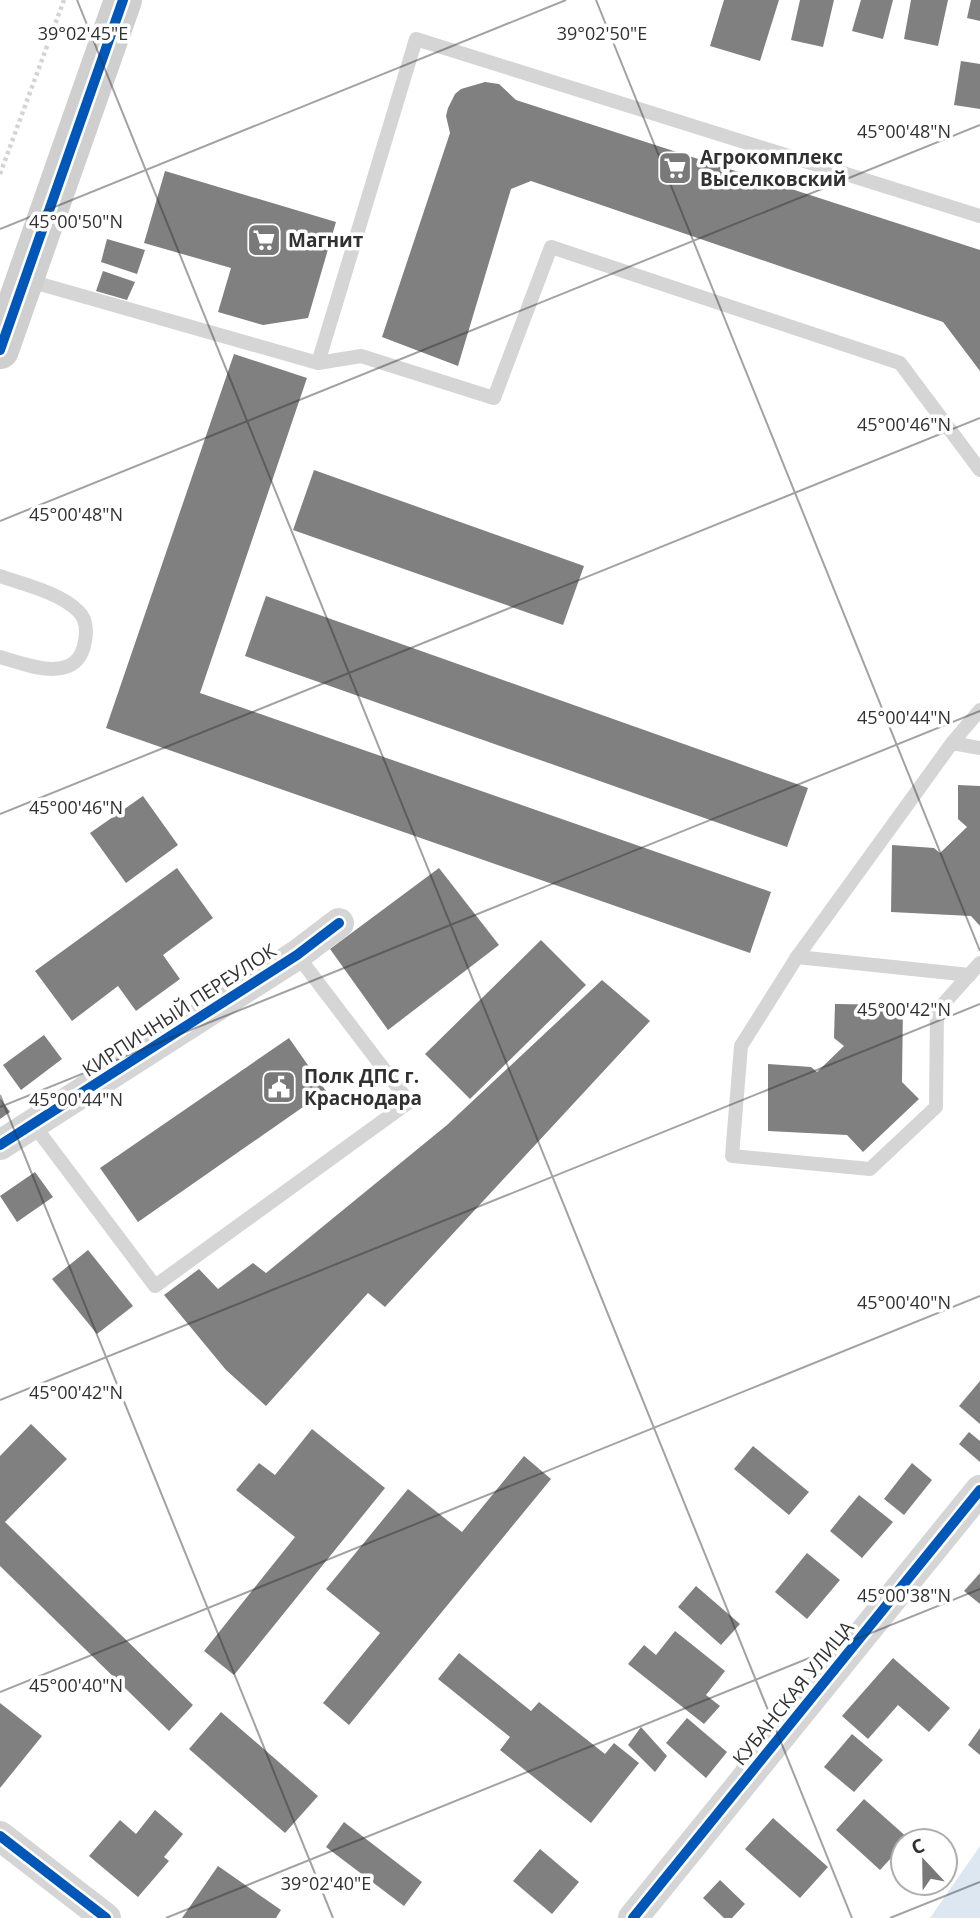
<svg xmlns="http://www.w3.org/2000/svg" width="980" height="1918" font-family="'Open Sans',sans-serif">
	<rect width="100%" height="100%" fill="#fff"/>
	<path fill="#dde7f1" d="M980 1846V1918H930Z"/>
	<g fill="#808080">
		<path d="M724 0H779L760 61 710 46Z"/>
		<path d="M800 0H834L823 47 791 40Z"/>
		<path d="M861 0H893L883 39 852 31Z"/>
		<path d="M911 0H948L938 46 904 39Z"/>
		<path d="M971 0H980V21L967 18Z"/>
		<path d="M961 61 980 64V109L954 105Z"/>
		<path d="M485 82 499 84 516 100 980 250V371L943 322 531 181 511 189 458 366 382 337 450 133 446 116 448 108 455 94 461 89Z"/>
		<path d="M165 171 336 222 308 318 263 325 218 312 231 268 144 243Z"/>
		<path d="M107 239 145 250 137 274 101 262Z"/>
		<path d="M103 271 135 282 127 300 96 291Z"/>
		<path d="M234 354 307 378 200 693 771 892 750 953 106 728Z"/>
		<path d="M314 470 584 566 563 625 293 530Z"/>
		<path d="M266 596 808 788 787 847 245 656Z"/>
		<path d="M958 785 980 786V926L971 916 891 912 892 845 934 848 940 853 967 827 958 819Z"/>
		<path d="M143 796 178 845 126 883 90 833Z"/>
		<path d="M177 868 213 918 163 955 180 979 136 1011 118 986 72 1021 35 971Z"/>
		<path d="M439 868 499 945 388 1030 330 949Z"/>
		<path d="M541 940 586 985 470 1099 425 1054Z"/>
		<path d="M602 980 650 1021 385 1307 368 1293 266 1406 226 1370 164 1295 199 1269 218 1289 253 1263 266 1273 447 1125Z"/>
		<path d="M835 1004 903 1005 902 1082 919 1099 863 1152 847 1135 768 1131V1064L811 1067 817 1072 844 1046 834 1038Z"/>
		<path d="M44 1035 62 1059 21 1090 3 1065Z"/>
		<path d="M289 1038 326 1091 138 1222 100 1168Z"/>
		<path d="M0 1098 10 1112 0 1119Z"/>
		<path d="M35 1172 53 1197 17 1222 0 1196Z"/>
		<path d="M88 1250 133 1306 97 1334 52 1279Z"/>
		<path d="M980 1381V1424L959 1406Z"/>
		<path d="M31 1424 67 1459 5 1522 193 1705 169 1731 0 1566V1456Z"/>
		<path d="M312 1429 385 1488 234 1675 204 1651 295 1537 236 1490 259 1463 275 1475Z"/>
		<path d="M969 1432 980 1441V1462L959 1444Z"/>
		<path d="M753 1446 809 1492 789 1515 734 1469Z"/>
		<path d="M524 1456 551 1479 349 1725 323 1703 380 1633 326 1589 408 1489 462 1532Z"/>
		<path d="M912 1463 932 1480 904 1515 884 1499Z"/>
		<path d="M859 1495 893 1522 862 1558 830 1531Z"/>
		<path d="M807 1553 840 1580 807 1619 775 1592Z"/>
		<path d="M980 1573V1604L964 1591Z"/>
		<path d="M696 1586 740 1624 721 1645 678 1607Z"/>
		<path d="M675 1631 725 1671 706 1695 720 1706 704 1724 628 1664 644 1645 656 1655Z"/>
		<path d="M459 1653 531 1711 539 1702 605 1754 614 1743 639 1763 591 1823 500 1750 510 1737 438 1679Z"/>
		<path d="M893 1658 950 1708 929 1732 898 1705 868 1739 842 1716Z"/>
		<path d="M0 1703 42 1736 0 1788Z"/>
		<path d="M221 1712 318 1796 285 1833 189 1749Z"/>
		<path d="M687 1718 727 1752 706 1778 666 1743Z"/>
		<path d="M641 1727 667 1756 655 1772 628 1745Z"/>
		<path d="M980 1728V1755L968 1745Z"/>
		<path d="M852 1734 883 1760 854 1792 824 1767Z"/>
		<path d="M864 1799 909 1839 903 1841V1845L880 1870 836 1830Z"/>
		<path d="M155 1810 183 1834 164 1857 169 1861 138 1897 89 1856 120 1820 136 1834Z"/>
		<path d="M773 1818 828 1867 800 1898 745 1849Z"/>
		<path d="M344 1822 422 1882 404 1906 326 1847Z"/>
		<path d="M540 1849 579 1882 552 1914 513 1881Z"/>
		<path d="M218 1866 281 1910 276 1918H182Z"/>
		<path d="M720 1880 745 1904 732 1918H724L703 1898Z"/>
	</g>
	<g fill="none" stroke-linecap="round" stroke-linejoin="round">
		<path stroke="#d4d4d4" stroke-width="4.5" stroke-dasharray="3.5 3.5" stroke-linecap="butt" d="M0 174 64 0"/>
		<g stroke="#d5d5d5" stroke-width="14">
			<path d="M980 216 416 39 318 363 361 356 494 398 551 247 900 363 980 470"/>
			<path d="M26 280 318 363"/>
			<path d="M0 576C23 584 61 593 78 611 87 619 87 630 85 641 78 686 28 665 0 657"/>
			<path d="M980 710 952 743 797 957 741 1046 732 1156 870 1169 936 1107 937 1011 980 963"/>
			<path d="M952 743 980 748"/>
			<path d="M797 957 970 975"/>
			<path d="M33 1124 155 1286 409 1102 297 955"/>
		</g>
		<g stroke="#d5d5d5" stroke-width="30">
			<path d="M0 1145 297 955 339 923"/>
			<path d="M0 1836 106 1918"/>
			<path d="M633 1918 980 1490"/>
		</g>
		<path stroke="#cfcfcf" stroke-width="38" d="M0 350 123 0"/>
		<g stroke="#fff" stroke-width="15">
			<g id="cycleway">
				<path d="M0 350 123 0"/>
				<path d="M0 1145 297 955 339 923"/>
				<path d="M0 1836 106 1918"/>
				<path d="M633 1918 980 1490"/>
			</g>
		</g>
		<use href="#cycleway" stroke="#0057b8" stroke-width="10"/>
	</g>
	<path fill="none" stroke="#313131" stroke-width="2" stroke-opacity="0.45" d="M77 0 852 1918M596 0 980 951M0 229 566 0M0 521 980 125M0 814 980 418M0 1095 333 1918M0 1107 980 711M0 1400 980 1004M0 1692 980 1296M166 1918 980 1589M890 1918 980 1882"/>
	<defs>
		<g id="supermarket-square" transform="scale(1.75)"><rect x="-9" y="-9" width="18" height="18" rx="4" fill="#797979" stroke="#fff"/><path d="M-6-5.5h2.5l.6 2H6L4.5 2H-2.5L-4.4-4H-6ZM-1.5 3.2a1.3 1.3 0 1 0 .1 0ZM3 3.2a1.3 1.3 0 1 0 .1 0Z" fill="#fff"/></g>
		<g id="civic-square" transform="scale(1.75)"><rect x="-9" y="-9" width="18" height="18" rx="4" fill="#797979" stroke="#fff"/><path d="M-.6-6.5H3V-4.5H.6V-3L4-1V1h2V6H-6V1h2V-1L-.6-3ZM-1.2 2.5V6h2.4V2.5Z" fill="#fff"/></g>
	</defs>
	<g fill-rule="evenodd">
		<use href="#supermarket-square" x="675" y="168"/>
		<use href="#supermarket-square" x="264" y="240"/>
		<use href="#civic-square" x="279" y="1087"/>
	</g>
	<g text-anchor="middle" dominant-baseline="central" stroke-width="7" stroke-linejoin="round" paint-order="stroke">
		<g font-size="19" font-weight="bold" fill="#313131" stroke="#fff" text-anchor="start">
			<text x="700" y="157">Агрокомплекс<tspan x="700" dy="22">Выселковский</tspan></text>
			<text x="288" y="240">Магнит</text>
			<text x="304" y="1076">Полк ДПС г.<tspan x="304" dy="22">Краснодара</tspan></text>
		</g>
		<g font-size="19" fill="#313131" stroke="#fff">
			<text transform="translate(179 1010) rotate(-33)">КИРПИЧНЫЙ ПЕРЕУЛОК</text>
			<text transform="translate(793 1693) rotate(-51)">КУБАНСКАЯ УЛИЦА</text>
		</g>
	</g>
	<g font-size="18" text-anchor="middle" fill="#313131" stroke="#fff" stroke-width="7" stroke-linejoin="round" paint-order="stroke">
		<text x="83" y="40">39°02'45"E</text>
		<text x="602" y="40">39°02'50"E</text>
		<text x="904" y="138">45°00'48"N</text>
		<text x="76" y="228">45°00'50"N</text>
		<text x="904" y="431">45°00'46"N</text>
		<text x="76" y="521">45°00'48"N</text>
		<text x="904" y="724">45°00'44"N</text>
		<text x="76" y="814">45°00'46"N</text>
		<text x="904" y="1016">45°00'42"N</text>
		<text x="76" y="1106">45°00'44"N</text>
		<text x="904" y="1309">45°00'40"N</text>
		<text x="76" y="1399">45°00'42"N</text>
		<text x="904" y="1602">45°00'38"N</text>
		<text x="76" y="1692">45°00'40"N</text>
		<text x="326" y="1890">39°02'40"E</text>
	</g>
	<g transform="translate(924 1862) rotate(338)"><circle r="33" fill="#ffffff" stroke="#adadad" stroke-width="2"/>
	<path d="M0-5L12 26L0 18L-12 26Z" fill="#797979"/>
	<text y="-10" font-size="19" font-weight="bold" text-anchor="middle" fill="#313131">С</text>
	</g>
</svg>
